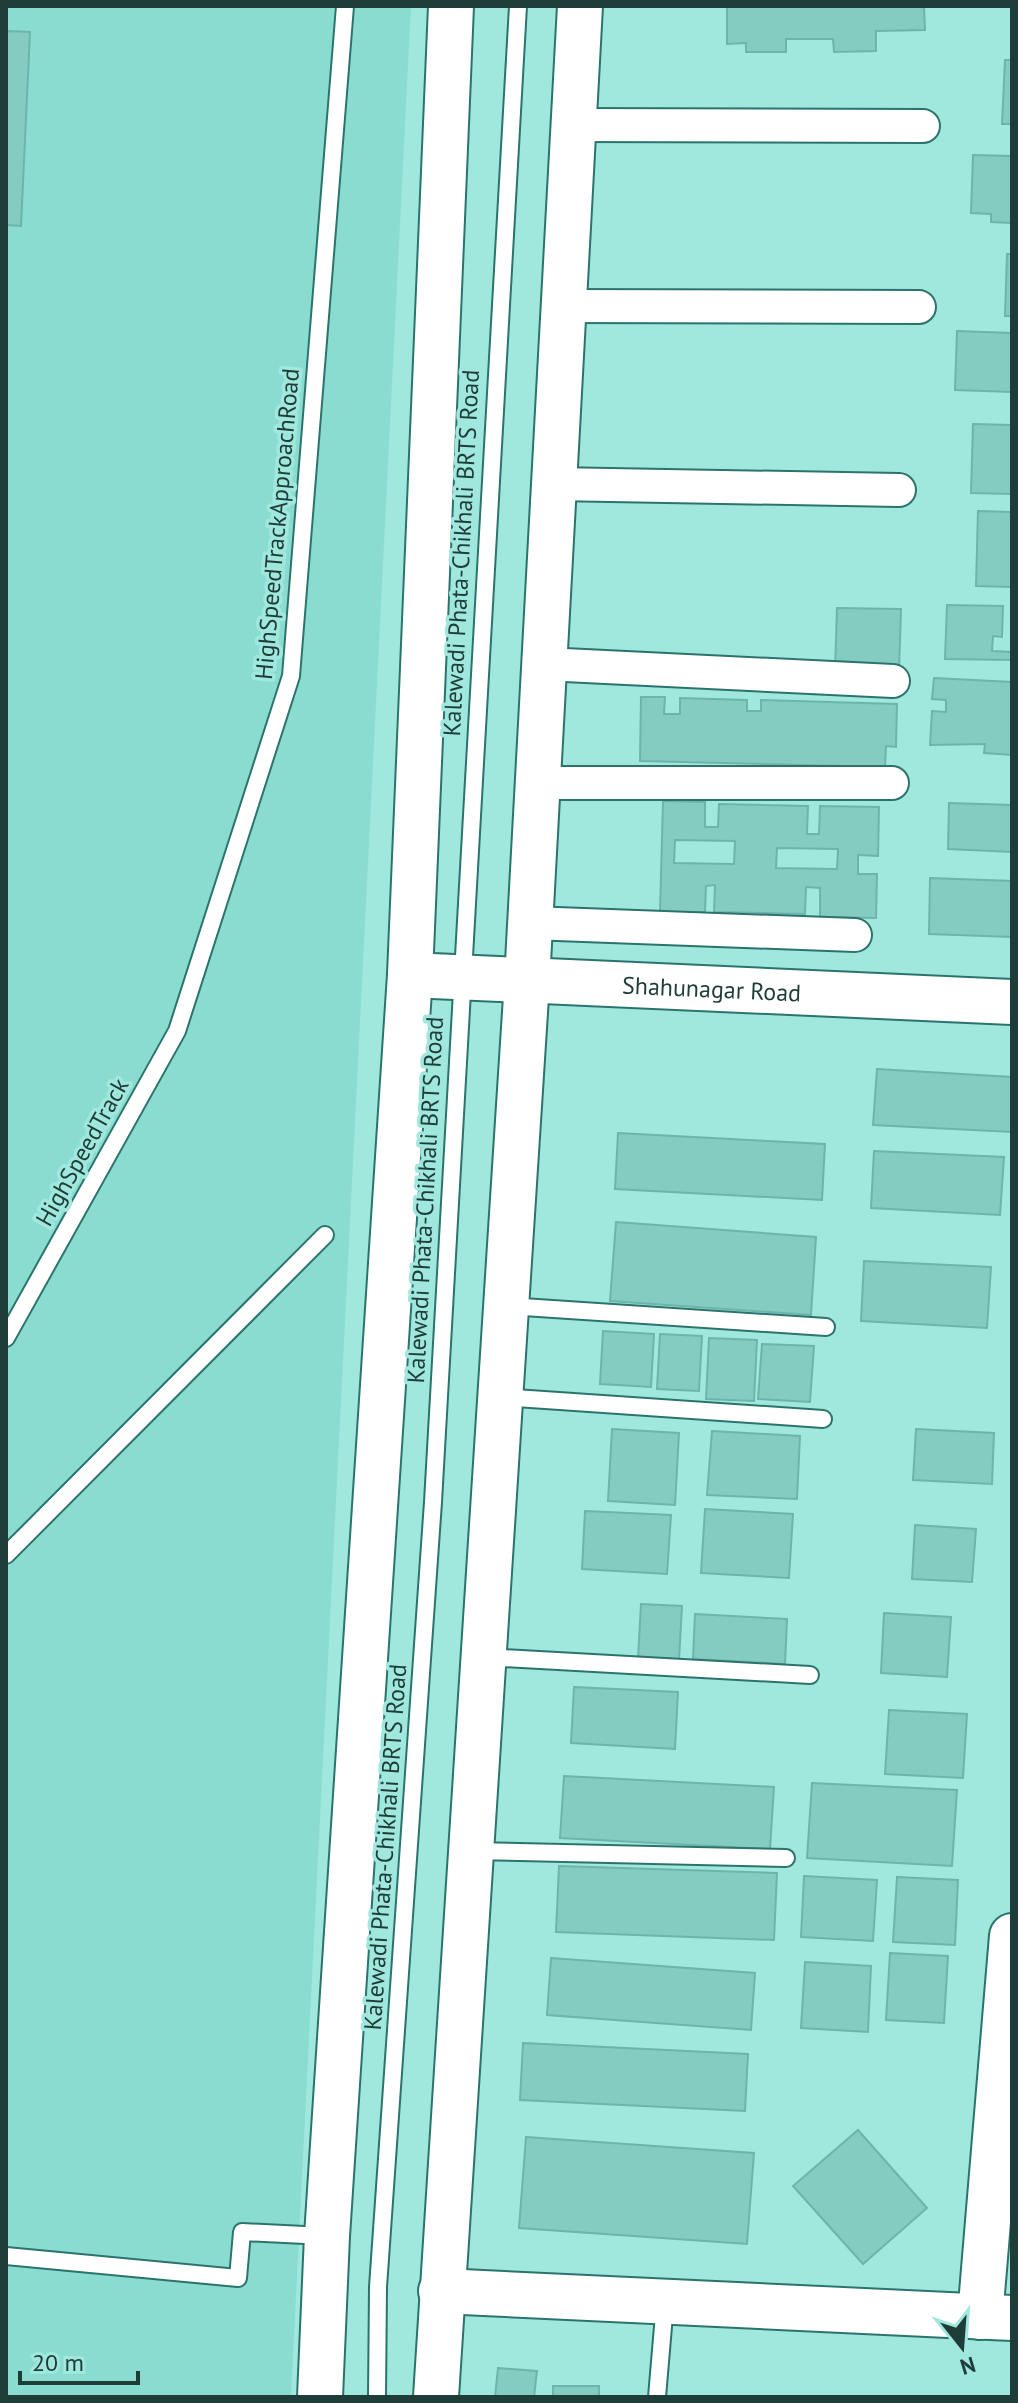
<svg xmlns="http://www.w3.org/2000/svg" width="1018" height="2403" font-family="'PT Sans',sans-serif">
	<rect width="100%" height="100%" fill="#a0e8de"/>
	<path fill="#8adcd1" d="M6 6H411L291 2397H6Z"/>
	<g fill="#84cbc1" stroke="#6db4aa" stroke-width="2" fill-rule="evenodd">
		<path d="M727 6H924L925 30 876 31V51L834 52 833 39H786V52H746V43L727 44Z"/>
		<path d="M6 31 30 32 21 226 6 225Z"/>
		<path d="M1005 60H1012V124H1002Z"/>
		<path d="M973 155 1012 156V223L991 222V214L971 213Z"/>
		<path d="M1007 254H1012V316H1005Z"/>
		<path d="M957 331 1012 333V392L955 390Z"/>
		<path d="M973 424 1012 425V494L971 493Z"/>
		<path d="M978 511 1012 512V587L976 586Z"/>
		<path d="M947 605 1003 606 1002 637 993 636 992 651 1012 652V660L945 659Z"/>
		<path d="M837 608 901 609 899 672 835 671Z"/>
		<path d="M934 678 1012 682V755L984 753 985 744 930 745 932 711 946 712V700L932 699Z"/>
		<path d="M641 697H665L664 714H680V698L747 700V711H761V700L897 704 896 747 886 746 885 767 640 761Z"/>
		<path d="M663 801 705 802V827H718L719 804 808 806 807 834H819L820 806 879 807 878 856 858 855V874H877L876 918 820 917V888L806 887 805 914 714 912 715 885 706 886 705 912H660ZM675 840 735 841 734 864 674 863ZM777 848 838 849 837 869 776 868Z"/>
		<path d="M949 803 1012 805V852L948 849Z"/>
		<path d="M930 878 1012 881V937L929 934Z"/>
		<path d="M877 1069 1012 1077V1132L873 1125Z"/>
		<path d="M618 1133 825 1144 822 1200 615 1189Z"/>
		<path d="M874 1151 1004 1157 1000 1215 871 1208Z"/>
		<path d="M616 1222 816 1237 811 1315 610 1301Z"/>
		<path d="M864 1261 991 1267 987 1328 861 1321Z"/>
		<path d="M603 1331 654 1334 651 1387 600 1384Z"/>
		<path d="M660 1334 702 1336 699 1391 657 1389Z"/>
		<path d="M709 1338 757 1340 754 1401 706 1399Z"/>
		<path d="M762 1344 814 1346 810 1402 758 1399Z"/>
		<path d="M612 1429 679 1433 675 1505 608 1501Z"/>
		<path d="M916 1429 994 1433 992 1484 913 1480Z"/>
		<path d="M712 1431 800 1436 797 1499 707 1495Z"/>
		<path d="M705 1509 793 1514 789 1578 701 1573Z"/>
		<path d="M585 1511 671 1515 667 1574 582 1569Z"/>
		<path d="M915 1525 976 1529 972 1582 912 1579Z"/>
		<path d="M641 1604 682 1606 679 1660 638 1658Z"/>
		<path d="M884 1613 951 1617 947 1677 881 1673Z"/>
		<path d="M695 1614 787 1619 785 1664 693 1659Z"/>
		<path d="M574 1687 678 1692 675 1749 571 1743Z"/>
		<path d="M889 1710 967 1714 963 1778 885 1774Z"/>
		<path d="M564 1776 774 1787 770 1849 560 1838Z"/>
		<path d="M812 1783 957 1790 952 1866 807 1858Z"/>
		<path d="M559 1866 777 1873 774 1940 556 1932Z"/>
		<path d="M804 1876 877 1880 873 1941 801 1937Z"/>
		<path d="M897 1877 958 1880 955 1945 893 1942Z"/>
		<path d="M890 1953 948 1956 944 2023 886 2020Z"/>
		<path d="M551 1958 755 1973 751 2030 547 2015Z"/>
		<path d="M805 1962 871 1966 868 2032 801 2028Z"/>
		<path d="M523 2043 748 2054 745 2111 520 2100Z"/>
		<path d="M858 2130 927 2208 863 2264 793 2186Z"/>
		<path d="M526 2137 754 2153 747 2244 519 2228Z"/>
		<path d="M498 2368 537 2371 534 2397H495Z"/>
		<rect x="553" y="2386" width="46" height="11"/>
	</g>
	<g fill="none" stroke-linecap="round" stroke-linejoin="round">
		<g stroke="#2b746c" stroke-width="20">
			<g id="lane">
				<path d="M507 1306 826 1327"/>
				<path d="M6 1338 177 1031 291 676 345 6"/>
				<path d="M502 1397 823 1419"/>
				<path d="M6 1555 325 1235"/>
				<path d="M484 1657 810 1675"/>
				<path d="M471 1851 786 1858"/>
				<path d="M6 2256 238 2278 242 2232 325 2236"/>
				<path d="M377 2397 378 2287 433 1502 518 6"/>
				<path d="M657 2397 665 2303"/>
			</g>
		</g>
		<g stroke="#2b746c" stroke-width="36">
			<g id="street">
				<path d="M573 125 923 126"/>
				<path d="M563 306 919 307"/>
				<path d="M554 484 899 490"/>
				<path d="M544 664 893 681"/>
				<path d="M538 783H892"/>
				<path d="M530 923 855 935"/>
			</g>
		</g>
		<g stroke="#2b746c" stroke-width="48">
			<g id="secondary">
				<path id="s1" d="M410 975 1012 1002"/>
				<path d="M441 2291 1012 2318"/>
				<path d="M980 2317 1012 1936"/>
				<path d="M320 2397 327 2236 410 975 451 6"/>
				<path d="M436 2397 527 981 580 6"/>
			</g>
		</g>
		<use href="#lane" stroke="#fff" stroke-width="16"/>
		<use href="#street" stroke="#fff" stroke-width="32"/>
		<use href="#secondary" stroke="#fff" stroke-width="44"/>
	</g>
	<g text-anchor="middle" dominant-baseline="central" stroke-width="7" stroke-linejoin="round" paint-order="stroke">
		<g font-size="24" fill="#1e3c38" stroke="#a0e8de">
			<text transform="translate(277 524) rotate(-85)">HighSpeedTrackApproachRoad</text>
			<text transform="translate(461 553) rotate(-87)">Kalewadi Phata-Chikhali BRTS Road</text>
			<text stroke="none"><textPath href="#s1" startOffset="302">Shahunagar Road</textPath></text>
			<text transform="translate(82 1152) rotate(-61)">HighSpeedTrack</text>
			<text transform="translate(425 1200) rotate(-87)">Kalewadi Phata-Chikhali BRTS Road</text>
			<text transform="translate(385 1847) rotate(-86)">Kalewadi Phata-Chikhali BRTS Road</text>
		</g>
	</g>
	<rect width="1018" height="2403" fill="none" stroke="#1e3c38" stroke-width="16"/>
	<g transform="translate(962 2347) rotate(163)" stroke="#a0e8de" stroke-width="6" paint-order="stroke">
	<path d="M0-6L14 30L0 20L-14 30Z" fill="#1e3c38"/>
	<text y="-12" font-size="22" font-weight="bold" text-anchor="middle" fill="#1e3c38">N</text>
	</g>
	<path d="M20 2371v12h118v-12" fill="none" stroke="#1e3c38" stroke-width="4"/>
	<text x="32" y="2371" font-size="24" fill="#1e3c38" stroke="#a0e8de" stroke-width="6" paint-order="stroke">20 m</text>
</svg>
